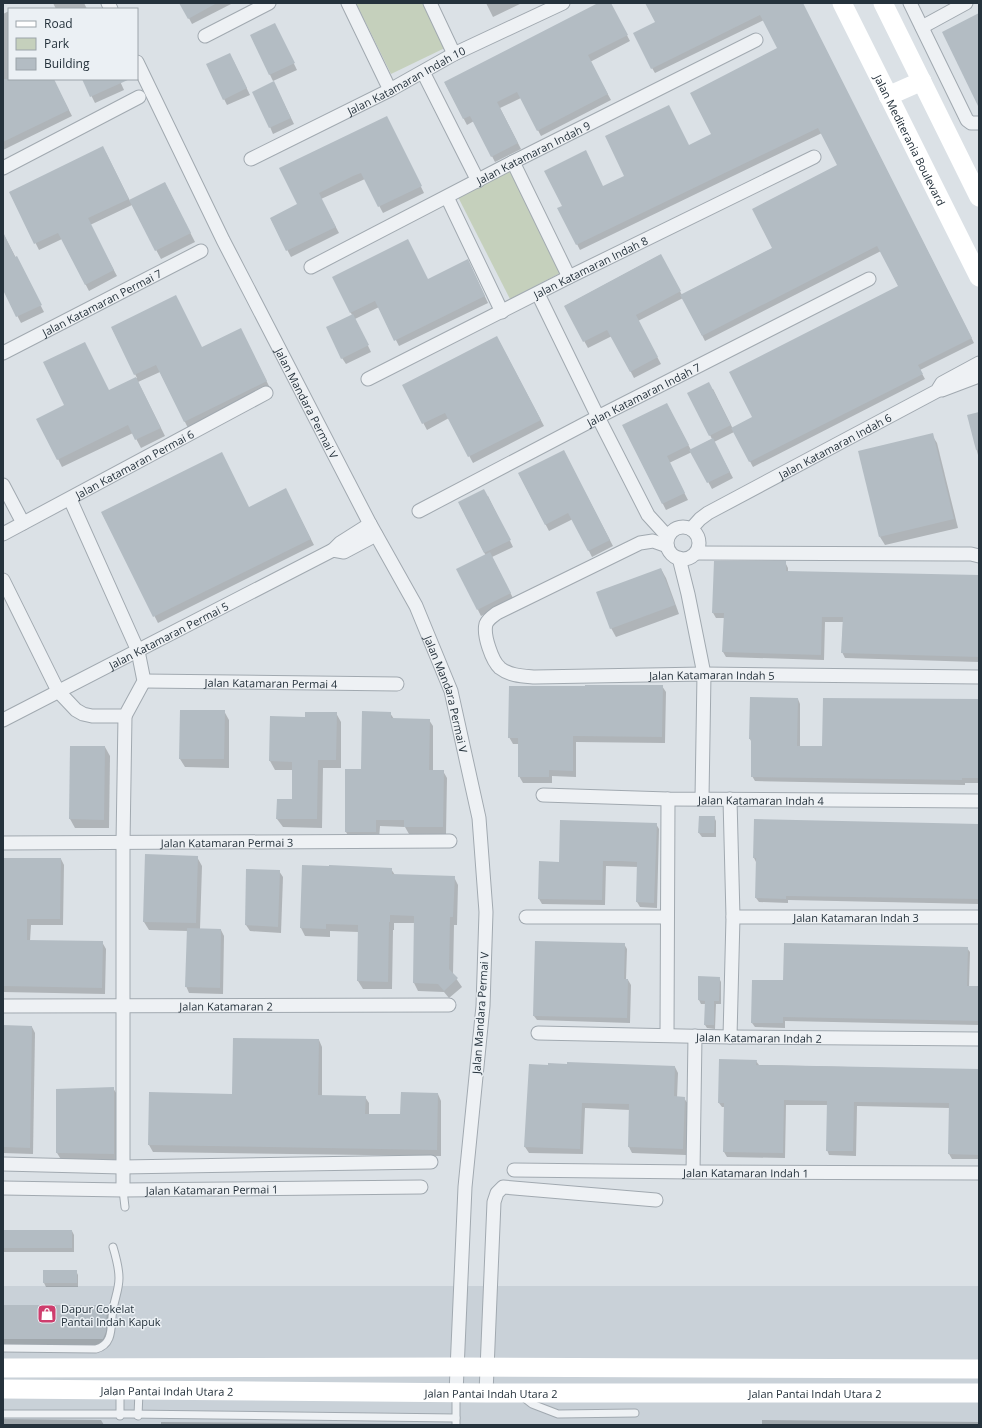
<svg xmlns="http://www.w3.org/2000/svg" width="982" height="1428" font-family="'Open Sans',sans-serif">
	<rect width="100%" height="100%" fill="#dbe1e6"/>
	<rect fill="#c9d1d8" x="3" y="1286" width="976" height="139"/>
	<g fill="#c5d0bc">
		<path d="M356 3H427L449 46 391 74Z"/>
		<path d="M514 169 566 270 510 299 458 197Z"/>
	</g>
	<g fill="#0003">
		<path d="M53 3H84L87 9H56Z"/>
		<path d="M181 3H233L192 24Z"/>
		<path d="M486 3H522L493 17Z"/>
		<path d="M600 3H610L630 41 590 62 611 100 541 136 521 98 500 108 521 149 495 162 474 121 467 125 445 83Z"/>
		<path d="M646 3H802L974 343 920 370 925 379 753 467 734 432 714 442 733 478 712 489 692 452 669 463 688 500 666 510 623 426 670 410 691 450 712 439 688 393 713 389 733 429 754 418 899 287 881 251 705 341 683 298 638 321 661 364 634 378 612 336 588 348 565 306 660 255 682 295 773 248 838 165 822 133 580 250 559 209 713 134 778 48 764 20 655 73 652 68 656 22Z"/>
		<path d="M9 11V79H53L72 116 3 150V14Z"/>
		<path d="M278 31 297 70 273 81 251 36Z"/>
		<path d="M233 60 250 95 227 105 224 99Z"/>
		<path d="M83 79H119L124 90 95 103Z"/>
		<path d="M277 89 294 124 273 134 270 127Z"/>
		<path d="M390 124 424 193 383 213 365 179 321 199 339 233 291 257 271 219 298 205Z"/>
		<path d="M106 153 130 201 165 183 195 242 161 259 132 205 90 225 117 276 89 291 62 239 39 250 10 192Z"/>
		<path d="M3 233 44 312 21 323 3 288Z"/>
		<path d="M471 267 488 303 399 346 379 307 355 319 371 352 346 364 342 358 352 315 333 277 428 280Z"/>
		<path d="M112 328 202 348 244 336 270 388 188 428 160 372 138 382 165 436 141 448 133 433 62 467 58 459 109 392 137 378Z"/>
		<path d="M500 343 544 426 473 463 449 418 427 430 403 385Z"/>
		<path d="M979 413V459L968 416Z"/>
		<path d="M932 435 937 443 958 528 885 545 880 537Z"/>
		<path d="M567 458 613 546 592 557 573 519 549 531 519 474Z"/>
		<path d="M289 496 314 545 158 623 102 513 249 508Z"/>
		<path d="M488 496 513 547 492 557 514 600 481 616 478 610 486 556 459 503Z"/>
		<path d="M785 562 788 568V572L979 576V662L845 658 842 652 843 622H825L824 660 726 657 723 652 725 618H716L713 613Z"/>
		<path d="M661 569 666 578 679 614 616 637 611 628Z"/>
		<path d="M662 686 666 692 665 743 576 742V777L552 776V783H523L519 776V744H513L509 737Z"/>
		<path d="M798 699 800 704V747H823L979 700V783H965V785L755 781 752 776V743L750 739Z"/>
		<path d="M224 711 229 720V768L185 767 180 759Z"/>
		<path d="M336 713 341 722V768H323L322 828 283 827 277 819 293 800V770H275L270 761 306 718Z"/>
		<path d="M390 713 394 719 429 720 433 726V771H443L447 778 446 834H409L405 827 380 826 379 839H350L346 832 362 770Z"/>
		<path d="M105 747 110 756 109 828H75L70 819Z"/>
		<path d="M714 817 716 821V837H702L699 833Z"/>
		<path d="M656 824 659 829 657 908 640 907 637 902 638 867 606 866 605 905 542 904 539 899 540 862 560 863Z"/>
		<path d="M979 825V904L788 900V903L759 902 756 898V862L754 858Z"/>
		<path d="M197 857 202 866 200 929 221 930 224 936 223 994 189 993 186 986 188 931 149 930 144 922Z"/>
		<path d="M3 859H61L64 865 63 925H31L30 941 102 942 106 949 105 994 3 992Z"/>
		<path d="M391 869 395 875 454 877 458 885 457 925H454L453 974 462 987 449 998 444 992 418 991 414 983 415 923H394V930H393L392 989H363L358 981 359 932 330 931V937L305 936 301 928Z"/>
		<path d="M247 870 279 871 283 877 281 933 250 931 246 925Z"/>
		<path d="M624 944 627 949 626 980H628L631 985 630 1023 537 1020 534 1016Z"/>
		<path d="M967 948 970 952 969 987H979V1025L785 1021V1028L755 1027 752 1023 784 981Z"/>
		<path d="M699 978H719L721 982V1004H716L715 1029 707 1028 705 1025 706 1004H701L699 1000Z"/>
		<path d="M3 1026 32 1027 35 1033 33 1154 3 1153Z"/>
		<path d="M319 1040 322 1047V1096L365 1097 369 1103V1115H401L438 1094 441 1101V1156L153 1152 149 1145 150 1093 233 1095Z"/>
		<path d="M756 1061 759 1065 979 1070V1159H952L949 1154 950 1108 857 1106 856 1156 829 1155 827 1150V1105H786L785 1158 727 1157 724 1152 725 1107H722L719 1103Z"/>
		<path d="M549 1066 675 1067 678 1073 677 1098H684L688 1104 686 1155 632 1153 629 1147 630 1110 585 1108 583 1154 529 1153 525 1147Z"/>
		<path d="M113 1088 118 1096V1163L62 1161 57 1153Z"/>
		<path d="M3 1231H72L74 1235V1252H3Z"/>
		<path d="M76 1271 78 1275V1287H46L44 1283Z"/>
		<path d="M3 1306H106L111 1314V1336L107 1347 3 1348Z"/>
		<path d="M3 1419 101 1420 104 1425H3Z"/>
		<path d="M762 1420 979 1422V1425H762Z"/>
		<path d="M161 1422 410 1424 411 1425H161Z"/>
		<path d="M527 1424 660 1425H527Z"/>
	</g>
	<g fill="#b3bcc3">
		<path d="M179 3H217L188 19Z"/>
		<path d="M598 3H611L628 35 588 55 608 94 537 131 517 92 497 102 518 143 491 157 470 116 463 119 444 82Z"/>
		<path d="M645 3H803L972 338 918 365 923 374 749 462 731 428 752 417 729 372 898 286 877 246 702 336 680 295 772 248 752 209 837 165 818 128 576 245 557 208 562 206 544 171 586 150 603 186 624 176 605 136 669 105 689 145 711 134 690 93 777 48 760 15 651 69 633 33 655 22Z"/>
		<path d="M979 13V108L942 32Z"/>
		<path d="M275 23 295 63 269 75 250 35Z"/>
		<path d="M230 53 247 88 223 100 206 64Z"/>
		<path d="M3 79H54L69 110 3 142Z"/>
		<path d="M82 79H130L90 97Z"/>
		<path d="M274 81 291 118 269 128 252 92Z"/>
		<path d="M387 116 422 186 378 207 361 173 353 176 319 193 336 227 286 251 270 218 297 204 279 168Z"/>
		<path d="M103 146 129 199 88 218 114 270 85 285 58 233 34 244 9 192Z"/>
		<path d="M165 182 191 233 155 251 129 200Z"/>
		<path d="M3 232 15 257 17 256 42 305 16 317 3 290Z"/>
		<path d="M408 239 428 279 468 259 485 296 394 341 375 301 350 313 332 277Z"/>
		<path d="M661 254 681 291 636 315 658 357 630 372 607 330 583 342 564 306Z"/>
		<path d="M176 295 202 347 241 328 267 381 184 422 156 365 134 375 111 327Z"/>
		<path d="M353 314 369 345 341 359 326 327Z"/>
		<path d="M497 336 541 420 468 457 445 413 422 424 402 385Z"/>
		<path d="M85 342 109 390 136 377 161 428 135 440 128 425 57 460 36 419 64 405 43 362Z"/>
		<path d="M709 382 731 425 709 436 687 393Z"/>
		<path d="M667 403 689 445 667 456 685 493 662 504 622 425Z"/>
		<path d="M979 412V449L976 450 967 415Z"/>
		<path d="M933 433 954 519 879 537 858 451Z"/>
		<path d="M713 438 730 472 707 483 689 450Z"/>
		<path d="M564 450 610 540 588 551 568 513 545 525 518 473Z"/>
		<path d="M222 452 249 507 286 488 311 539 153 617 101 512Z"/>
		<path d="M484 489 511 540 484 553 458 502Z"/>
		<path d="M490 552 511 593 477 610 456 569Z"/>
		<path d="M714 561H786V571L979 575V657L841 653 843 617H822L821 655 722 652 724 613H712Z"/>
		<path d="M661 568 675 605 610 629 596 592Z"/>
		<path d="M585 685H663L662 737 573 736V771L549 770V777H518V738H508L509 686H585Z"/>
		<path d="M750 697 798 698 797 746H822L823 698 979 699V778H962V780L751 777V739H749Z"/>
		<path d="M180 710H225L224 759H179Z"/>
		<path d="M362 711 391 712V718L430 719 429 770H444L443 827H404V820H376V832H345V769H361Z"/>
		<path d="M305 712H337L336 760H318L317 819H276L277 799H292V762L269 761 270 716 305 717Z"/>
		<path d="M70 746H105L104 820 69 819Z"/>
		<path d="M699 816H715L714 833H698Z"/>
		<path d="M754 819 979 824V899L786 896V899L755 898 756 858H753Z"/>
		<path d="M560 820 657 823 654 903 636 902 637 862 621 861H603L602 900 538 899 539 861 559 862Z"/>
		<path d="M145 854 198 856 196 923 143 922Z"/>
		<path d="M3 858H61L60 919H27V940L103 941 102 988 3 986Z"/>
		<path d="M302 865 329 866V865L392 868V874L455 876 453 917H450L449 969 458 978 444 991 438 984 413 983 414 916 390 915V922H389L388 982 357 981 358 925 326 924V929L300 928Z"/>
		<path d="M246 869 280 870 278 927 245 925Z"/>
		<path d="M187 928 221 929 220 988 185 987Z"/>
		<path d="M535 941 625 943 624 979H628L627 1018 533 1016Z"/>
		<path d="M784 943 968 947 967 986H979V1021L783 1017V1023H751L752 980H783Z"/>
		<path d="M698 976 720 977 719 1001H714V1025H704L705 1001 698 1000Z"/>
		<path d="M3 1025 32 1026 30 1148 3 1147Z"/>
		<path d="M233 1038 319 1039 318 1095 366 1096 365 1114H400L401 1092 438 1093 437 1150 148 1145 149 1092 232 1094Z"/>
		<path d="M719 1059 757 1060 756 1065 979 1069V1155L948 1154 949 1103 854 1102 853 1151H826L827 1101 784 1100 783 1153 723 1152 724 1103H718Z"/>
		<path d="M567 1062 675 1066 674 1096 685 1097 683 1149 628 1147 629 1104 582 1103 580 1149 524 1147 529 1064 548 1065V1063L567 1064Z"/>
		<path d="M114 1087V1154L56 1153V1089Z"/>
		<rect x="3" y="1230" width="69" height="18"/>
		<rect x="43" y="1270" width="34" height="13"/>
		<path d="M3 1305H107L106 1332 103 1339H3Z"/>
	</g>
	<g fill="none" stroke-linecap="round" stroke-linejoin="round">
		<g stroke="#a1a9b0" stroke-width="9">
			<g id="lane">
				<path d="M123 1190 125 1207"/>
				<path d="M3 1348 96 1349C115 1344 110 1324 113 1309 115 1298 119 1289 119 1278 119 1268 116 1257 113 1247"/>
				<path d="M523 1397 532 1404 558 1414 635 1413"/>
				<path d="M3 1414H129L456 1418"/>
				<path d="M120 1416V1390"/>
				<path d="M138 1416 139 1391"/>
				<path d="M456 1425V1393"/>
			</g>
		</g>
		<g stroke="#a1a9b0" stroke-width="15">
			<g id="street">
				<path d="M108 3 111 9"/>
				<path d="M348 3 390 90"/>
				<path d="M430 3 454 54"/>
				<path d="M910 3 967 120 971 123H979"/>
				<path d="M922 27 966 3"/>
				<path d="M205 36 269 3"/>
				<path id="s1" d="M137 62 223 240 370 524 416 606 451 691 479 818 486 912 483 1006 465 1187 456 1393"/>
				<path d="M423 72 478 181"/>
				<path id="s2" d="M251 159 390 90 454 54 563 3"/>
				<path d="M513 162 569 277"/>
				<path d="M3 168 139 97"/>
				<path d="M447 197 502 312"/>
				<path id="s3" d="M311 267 513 162 756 40"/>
				<path d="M538 294 598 417 648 515 668 537"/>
				<path id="s4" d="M3 353 201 251"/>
				<path id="s5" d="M368 379 569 277 814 157"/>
				<path d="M942 390 979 376"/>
				<path d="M3 485 23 523"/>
				<path id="s6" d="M419 511 598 417 869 279"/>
				<circle cx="683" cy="543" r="16"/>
				<path id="s7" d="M691 529 700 519 708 513 937 391 942 383 979 363"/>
				<path id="s8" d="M3 534 266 393"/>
				<path id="s9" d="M667 546 653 541 640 543 497 613C493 616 488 619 486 624 483 635 492 661 500 668 510 676 523 676 535 677L704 674 979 677"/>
				<path d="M333 550 344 552 376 535"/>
				<path d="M696 553 959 554H971L979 556"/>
				<path d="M679 558 688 594 704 674 702 798"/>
				<path d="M3 580 58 691 76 710 83 714 92 716H125L144 681 138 651 70 499"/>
				<path id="s10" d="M144 681 397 684"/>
				<path id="s11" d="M3 720 333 550 340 543 370 524"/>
				<path id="s12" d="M543 795 668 799 979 801"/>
				<path d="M730 799 733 917 730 1037"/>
				<path id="s13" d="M3 843 450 841"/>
				<path d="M526 917H666"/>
				<path id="s14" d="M733 917H979"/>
				<path id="s15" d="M3 1006 449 1005"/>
				<path id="s16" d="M538 1033 730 1037 979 1039"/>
				<path d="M667 1035 668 799"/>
				<path d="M3 1164 122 1167 431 1162"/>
				<path id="s17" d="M514 1170 693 1172 979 1173"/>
				<path d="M693 1172 695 1036"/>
				<path id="s18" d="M3 1188 123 1190 421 1187"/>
				<path d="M123 1190V843L125 716"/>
				<path d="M486 1393 494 1202 497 1193 503 1187 656 1200"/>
			</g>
		</g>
		<use href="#lane" stroke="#eef1f4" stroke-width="7"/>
		<use href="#street" stroke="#eef1f4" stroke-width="13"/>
		<g stroke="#fff" stroke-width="19">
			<path id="s19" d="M842 3 979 277"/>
			<path d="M883 3 979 197"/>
			<path d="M888 96 922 81"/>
			<path d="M3 1368 457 1367 979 1369"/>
			<path id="s20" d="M3 1389 486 1393H979"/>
		</g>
	</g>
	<defs>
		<g id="shop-square" transform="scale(1)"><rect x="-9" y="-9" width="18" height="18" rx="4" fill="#ce3d6d" stroke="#ebf0f4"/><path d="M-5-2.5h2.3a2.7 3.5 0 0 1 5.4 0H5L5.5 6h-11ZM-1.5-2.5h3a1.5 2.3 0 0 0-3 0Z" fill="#fff"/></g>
	</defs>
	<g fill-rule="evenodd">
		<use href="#shop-square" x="47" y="1314"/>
	</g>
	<g text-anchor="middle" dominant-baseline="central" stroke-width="3" stroke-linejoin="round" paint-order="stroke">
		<g font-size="11" fill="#25323c" stroke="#ebf0f4">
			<text stroke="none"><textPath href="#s2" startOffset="174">Jalan Katamaran Indah 10</textPath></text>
			<text stroke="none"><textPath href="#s19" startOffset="153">Jalan Mediterania Boulevard</textPath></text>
			<text stroke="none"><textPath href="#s3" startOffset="250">Jalan Katamaran Indah 9</textPath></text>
			<text stroke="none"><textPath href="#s5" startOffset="249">Jalan Katamaran Indah 8</textPath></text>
			<text stroke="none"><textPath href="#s4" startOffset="111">Jalan Katamaran Permai 7</textPath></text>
			<text stroke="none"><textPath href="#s6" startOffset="253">Jalan Katamaran Indah 7</textPath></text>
			<text stroke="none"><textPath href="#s1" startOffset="381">Jalan Mandara Permai V</textPath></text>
			<text stroke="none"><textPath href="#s7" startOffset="167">Jalan Katamaran Indah 6</textPath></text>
			<text stroke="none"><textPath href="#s8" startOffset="149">Jalan Katamaran Permai 6</textPath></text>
			<text stroke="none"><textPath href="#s11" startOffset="186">Jalan Katamaran Permai 5</textPath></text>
			<text stroke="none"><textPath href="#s9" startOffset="464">Jalan Katamaran Indah 5</textPath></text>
			<text stroke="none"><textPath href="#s10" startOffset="127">Jalan Katamaran Permai 4</textPath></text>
			<text stroke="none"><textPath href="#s1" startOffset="705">Jalan Mandara Permai V</textPath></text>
			<text stroke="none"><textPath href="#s12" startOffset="218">Jalan Katamaran Indah 4</textPath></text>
			<text stroke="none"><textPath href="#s13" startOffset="224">Jalan Katamaran Permai 3</textPath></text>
			<text stroke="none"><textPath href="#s14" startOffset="123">Jalan Katamaran Indah 3</textPath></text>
			<text stroke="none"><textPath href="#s15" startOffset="223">Jalan Katamaran 2</textPath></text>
			<text transform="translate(480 1013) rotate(-86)">Jalan Mandara Permai V</text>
			<text stroke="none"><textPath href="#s16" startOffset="221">Jalan Katamaran Indah 2</textPath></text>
			<text stroke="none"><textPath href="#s17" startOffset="232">Jalan Katamaran Indah 1</textPath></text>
			<text stroke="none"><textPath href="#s18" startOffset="209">Jalan Katamaran Permai 1</textPath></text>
			<text stroke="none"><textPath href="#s20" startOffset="164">Jalan Pantai Indah Utara 2</textPath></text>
			<text stroke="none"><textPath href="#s20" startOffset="488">Jalan Pantai Indah Utara 2</textPath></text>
			<text stroke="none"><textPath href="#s20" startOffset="812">Jalan Pantai Indah Utara 2</textPath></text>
		</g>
		<g font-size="11" fill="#25323c" stroke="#ebf0f4" text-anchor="start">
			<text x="61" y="1308">Dapur Cokelat<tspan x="61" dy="13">Pantai Indah Kapuk</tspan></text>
		</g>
	</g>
	<rect width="982" height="1428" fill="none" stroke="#25323c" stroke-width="8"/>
	<rect x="8" y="8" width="130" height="72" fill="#ebf0f4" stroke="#9ca4aa"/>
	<rect x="16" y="21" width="20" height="6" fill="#ffffff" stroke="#9ca4aa"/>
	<text x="44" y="28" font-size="12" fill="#25323c">Road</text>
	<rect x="16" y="38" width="20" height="12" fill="#c5d0bc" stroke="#9ca4aa"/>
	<text x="44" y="48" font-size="12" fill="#25323c">Park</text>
	<rect x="16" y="58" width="20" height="12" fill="#b3bcc3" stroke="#9ca4aa"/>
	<text x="44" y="68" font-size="12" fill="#25323c">Building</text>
</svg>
